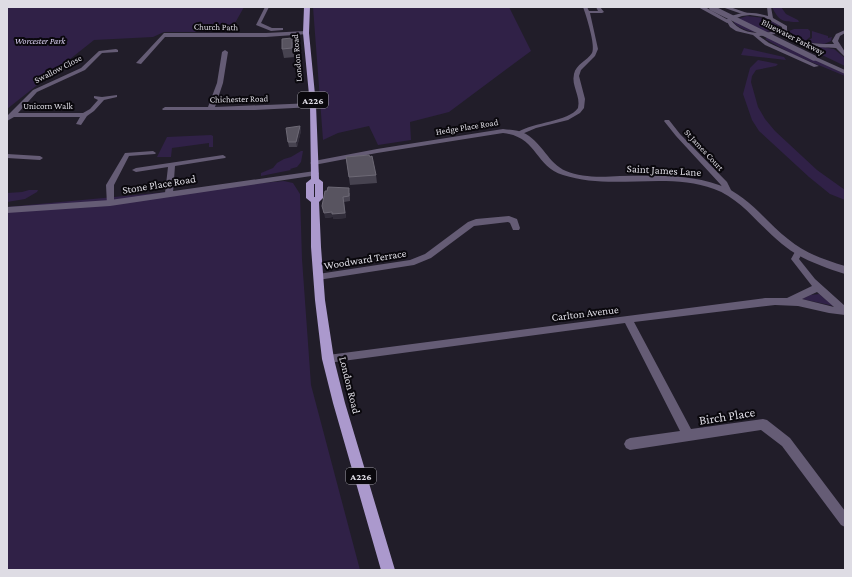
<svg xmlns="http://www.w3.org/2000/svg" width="852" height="577" font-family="'Crimson Pro',serif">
	<rect width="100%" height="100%" fill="#211d29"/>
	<g fill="#302147">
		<path d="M7 7H244L230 32H164L153 37 94 40 7 109Z"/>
		<path d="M313 7H509L531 51 449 112 410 122 411 140 378 145 369 126 338 133 323 140Z"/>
		<path d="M772 7H781L786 14 798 20 799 22C782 22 779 21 772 7Z"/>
		<path d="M747 16 765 18 779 25V27C768 36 744 33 734 23V20Z"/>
		<path d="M794 29H808L810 31V37L804 42 789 33V31Z"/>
		<path d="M812 31 828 36V38L832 37 831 41 824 44 806 42 812 38Z"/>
		<path d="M769 37 845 74V76L792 54 765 39Z"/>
		<path d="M804 44 834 49 845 58V66L801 45Z"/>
		<path d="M744 48 784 57 786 60 741 55Z"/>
		<path d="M758 60 778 64 776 66 756 70 752 76 751 82 758 107 765 119 775 131 817 170 845 190V200L830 194 809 177 759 131 752 120 743 94 750 68Z"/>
		<path d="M211 135 213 136V147H209V143L172 148 171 157H157L167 137Z"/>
		<path d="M301 151H303L301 162 297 167 290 169 291 170 261 176V173L273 168 277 163 284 159 291 157Z"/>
		<path d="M284 181 293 183 300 194 302 259 311 385 360 570H7V207Z"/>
		<path d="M29 190H38L37 192 25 199 7 202V193L22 192Z"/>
		<path d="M819 294 834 306 802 299 810 295Z"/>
	</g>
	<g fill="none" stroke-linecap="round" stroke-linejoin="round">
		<g fill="#655c75" fill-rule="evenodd">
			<path d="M265 7H269L261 23 272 28H283V30L271 31 256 25Z"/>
			<path d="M583 7H587L589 11H598L596 7H600L604 12 602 13H590L598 49 595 56 581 70 579 76 585 99 584 108 580 113 568 120 536 128 522 134H518V132C534 122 568 122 578 108 581 96 571 86 574 74 576 64 587 61 592 53 596 46 586 15 583 7Z"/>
			<path d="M767 7H771L773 18 787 26V30C799 44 816 44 834 44L832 41 836 34 845 30V33L840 36 838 41 845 52V57L836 48C817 47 796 47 783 32L770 35 759 36 769 43 819 66 814 67 765 45 753 35 736 31 730 27 726 20C738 10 754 12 768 16ZM750 15 764 17 782 27V29C765 35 742 36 731 20L742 16Z"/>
			<path d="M306 31 309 33 308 34 266 37H165L141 64 136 63 164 33H266Z"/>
			<path d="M116 49 118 50V52L102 53 85 70 37 92 18 113H83L90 109 98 100 94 98V96L102 97 117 95V97L104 100 94 111 87 116 81 125 76 124 80 117H14L7 121V116L33 90 81 68 99 51Z"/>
			<path d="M225 50 228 52 223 83 215 107 313 103 316 105 313 107 255 110H163L162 109 165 107H208L217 83 222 52Z"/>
			<path d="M665 120H669L680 134 727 182 732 192 731 194H725L721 185 676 136 664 121Z"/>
			<path d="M153 151 156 153 155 154 129 156 114 185V203L113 205H107L106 185 125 153Z"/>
			<path d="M7 154 40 156 43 158 40 160 7 158Z"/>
			<path d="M223 155 226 157 225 158 175 166 173 193 169 195 165 193 168 167 136 172 132 170 136 168Z"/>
			<path d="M509 216 517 219 520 228 519 230H513L510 223 508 222 474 226 431 258 414 265 318 280 314 277 318 274 410 260 425 254 468 222 476 219Z"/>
			<path d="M799 249 803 252 799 259 815 279 845 306V315L829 313 798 306 775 305 634 322 691 429 763 419 767 420 790 438 845 511V527L841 525 782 446 761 430 630 450 626 448 624 444 626 440 630 438 680 431 625 323 328 363 324 362 323 359 324 356 328 355 765 298H787L812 286 791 259 796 250ZM817 292 834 307 802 299Z"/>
		</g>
		<g fill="#655c75" fill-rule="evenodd">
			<path d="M698 7H705L732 22 727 23Z"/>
			<path d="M722 7H730L750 14 745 15Z"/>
			<path d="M812 57H816L845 70V74L812 59Z"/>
			<path d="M503 129C511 130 519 130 526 134 543 144 548 163 566 171 582 178 603 177 620 176 653 176 688 174 719 185 748 195 765 221 788 239 804 253 825 260 845 266V274C823 267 800 259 782 244 759 226 742 199 714 189 666 171 612 191 563 175 534 166 538 137 503 133L377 153 314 165 310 163 314 161 377 149Z"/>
			<path d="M315 171 319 173 318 175 110 206 7 213V207L110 200Z"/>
		</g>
		<path fill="#ab99cd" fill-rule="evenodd" d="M304 7H310L309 33 316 105 319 179 323 182V198L319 202 321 247 325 300 334 359 345 403 395 570H381L333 403 322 359 315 300 311 247V202L306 198V183L311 179 310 105 303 33ZM314 184H315V197H314Z"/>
		<path stroke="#655c75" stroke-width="5.5" d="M712 8 814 58"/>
	</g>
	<g fill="#474350">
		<path d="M294 47 295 57 284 58 282 49Z"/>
		<path d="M300 126 301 131 297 147H289L288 142Z"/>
		<path d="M346 157 376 175 377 183 350 185Z"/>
		<path d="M325 191 350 193V201L344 202 346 218 333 219V217L325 218Z"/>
	</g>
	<g fill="#312d3a">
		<path d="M292 38 294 47 295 57 292 48Z"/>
		<path d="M300 126 301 131 297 147 296 142Z"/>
		<path d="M343 197 346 218 333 219V217L325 218 324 213Z"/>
	</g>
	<g fill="#585460" stroke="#6d6975">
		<path d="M292 38V48L282 49V39Z"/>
		<path d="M300 126 296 142H288L286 128Z"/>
		<path d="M369 155 370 157 372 156 376 175 349 177 346 157Z"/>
		<path d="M328 187 349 188V196L343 197 345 213 332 214V212L324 213 322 206 325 191H327Z"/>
	</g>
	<g text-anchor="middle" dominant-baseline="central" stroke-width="4" stroke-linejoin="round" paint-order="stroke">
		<g font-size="9" fill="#dedce4" stroke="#0a080d">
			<text transform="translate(216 27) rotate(1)">Church Path</text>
			<text transform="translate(793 37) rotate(27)">Bluewater Parkway</text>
			<text transform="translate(297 58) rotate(-95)">London Road</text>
			<text transform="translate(58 69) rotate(-27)">Swallow Close</text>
			<text transform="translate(239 99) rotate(-1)">Chichester Road</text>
			<text x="48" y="106">Unicorn Walk</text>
			<text transform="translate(467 127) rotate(-9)">Hedge Place Road</text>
			<text transform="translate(704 150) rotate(47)">St James Court</text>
		</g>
		<g font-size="9" font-style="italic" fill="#dfd4f6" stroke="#0a080d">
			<text x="40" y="41">Worcester Park</text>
		</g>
		<g fill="#0a080d" stroke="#9e9ca4" stroke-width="1">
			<rect x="298" y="92" width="30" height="16" rx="3"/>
			<rect x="346" y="468" width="30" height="16" rx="3"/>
		</g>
		<g font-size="10" font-weight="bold" fill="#dedce4">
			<text x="313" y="100">A226</text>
			<text x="361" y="476">A226</text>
		</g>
		<g font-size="11" fill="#dedce4" stroke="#0a080d">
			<text transform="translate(664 170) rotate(3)">Saint James Lane</text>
			<text transform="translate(159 184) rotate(-9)">Stone Place Road</text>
			<text transform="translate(365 259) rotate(-9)">Woodward Terrace</text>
			<text transform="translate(585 313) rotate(-7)">Carlton Avenue</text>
			<text transform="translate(350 385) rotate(76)">London Road</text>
		</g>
		<g font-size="13" fill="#dedce4" stroke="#0a080d">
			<text transform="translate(727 416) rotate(-9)">Birch Place</text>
		</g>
	</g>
	<rect width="852" height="577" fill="none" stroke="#dedce4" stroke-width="16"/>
</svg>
